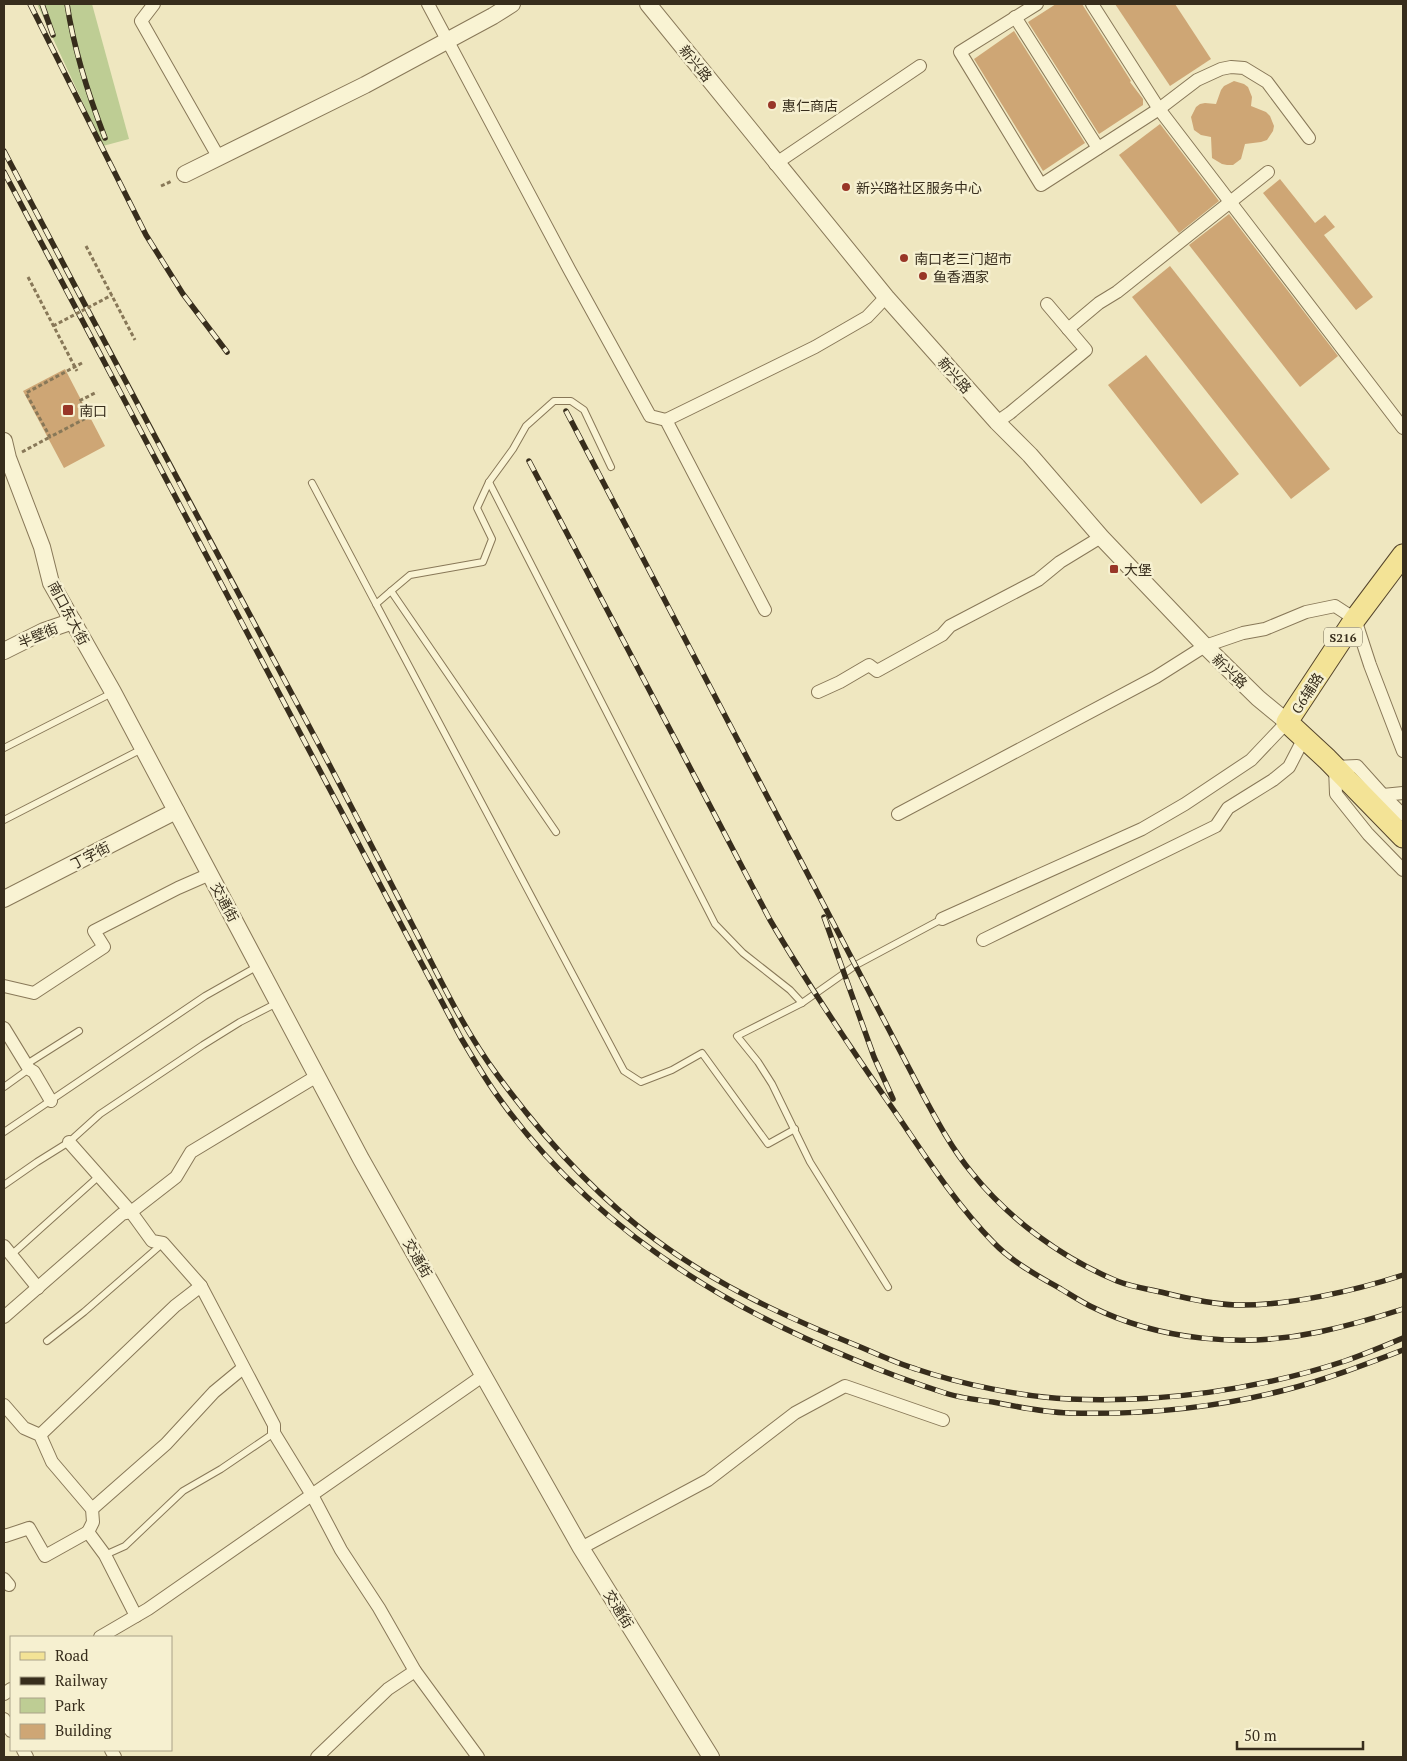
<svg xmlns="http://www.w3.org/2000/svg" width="1407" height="1761" font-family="'PT Serif','Noto Sans SC',serif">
	<rect width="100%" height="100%" fill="#efe7c0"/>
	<path fill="#becd94" d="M37 4H92L129 139 103 146Z"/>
	<g fill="#cea675">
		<path d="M1056 4H1082L1131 81 1130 82 1143 99V105L1099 134 1028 22Z"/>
		<path d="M1115 4H1175L1211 59 1170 86Z"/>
		<path d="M1014 31 1085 143 1043 171 974 59Z"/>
		<path d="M1234 81 1244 84 1248 87 1252 97 1251 106 1266 112 1270 116 1274 126 1273 131 1267 140 1261 142 1245 144 1241 159 1233 165H1227L1222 164 1212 158 1211 137 1201 135 1194 130 1191 117 1196 107 1200 104 1205 103 1216 104 1221 90 1224 86Z"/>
		<path d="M1160 124 1219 201 1179 233 1119 155Z"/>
		<path d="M1280 179 1315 223 1325 215 1335 227 1324 235 1373 297 1356 310 1263 193Z"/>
		<path d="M1229 214 1338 356 1300 387 1189 245Z"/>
		<path d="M1170 266 1330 469 1291 499 1132 297Z"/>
		<path d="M1146 355 1239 474 1201 504 1108 385Z"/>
		<path d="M65 369 105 446 64 468 23 391Z"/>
	</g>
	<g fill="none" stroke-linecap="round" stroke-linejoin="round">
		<g stroke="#887858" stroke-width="8">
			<g id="service">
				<path d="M489 482 715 924 743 953 790 990 802 1003"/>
				<path d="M312 483 376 604 391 591"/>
				<path d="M376 604 624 1071 641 1082 672 1070 702 1053 768 1144 795 1129"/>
				<path d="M4 748 112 693"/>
				<path d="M4 820 142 749"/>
				<path d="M556 832 391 591 410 575 483 562 492 539 477 508 489 482 513 449 526 426 554 401H571L584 410 611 467"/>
				<path d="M4 1087 29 1069 30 1062 79 1031"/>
				<path d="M4 1132 205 996 258 966"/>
				<path d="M4 1185 37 1162 69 1142 100 1114 203 1045 240 1022 277 1003"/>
				<path d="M10 1256 98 1177"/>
				<path d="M888 1287 810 1162 772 1084 758 1062 737 1036 802 1003 856 965 942 919"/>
				<path d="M47 1341 84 1312 162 1244"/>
				<path d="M105 1555 125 1546 183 1491 221 1469 274 1433"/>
			</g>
		</g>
		<g stroke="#887858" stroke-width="14">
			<g id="minor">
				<path d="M154 4 141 21 219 158"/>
				<path d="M428 4 569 269 650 416 666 420 765 610"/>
				<path d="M1037 4 960 52 1041 185 1159 109 1197 80 1221 69 1231 67 1244 68 1267 82 1309 138"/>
				<path d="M1092 4 1159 109 1403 428"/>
				<path d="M1015 17 1098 148"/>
				<path d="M775 164 920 66"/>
				<path d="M1068 329 1099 303 1117 292 1268 172"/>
				<path d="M666 420 815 347 867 317 886 297"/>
				<path d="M997 422 1010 413 1086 350 1047 304"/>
				<path d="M818 692 840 682 869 665 877 671 942 635 950 626 1038 580 1060 562 1101 537"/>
				<path d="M1383 795 1403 793"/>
				<path d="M898 814 1156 677 1205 646 1243 633 1265 629 1306 612 1335 606 1355 619 1370 665 1403 751"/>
				<path d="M1403 815 1383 795 1357 766 1335 767 1336 794 1368 834 1403 870"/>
				<path d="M942 919 1142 829 1185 804 1251 760 1287 722"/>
				<path d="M983 940 1216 826 1228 808 1273 780 1289 767 1304 738"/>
				<path d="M4 986 34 993 104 947 94 931 178 888 210 874"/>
				<path d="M4 1028 29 1069 34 1072 51 1101"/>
				<path d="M69 1142 131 1212 152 1241 163 1243 201 1286 274 1425V1433L312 1495 341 1550 379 1608 415 1671 478 1757"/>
				<path d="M4 1246 38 1288"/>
				<path d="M4 1317 122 1214 131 1212 176 1177 191 1152 317 1076"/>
				<path d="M4 1405 24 1428 40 1435 52 1462 92 1509 93 1522 88 1532 105 1555 136 1616"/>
				<path d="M40 1435 175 1306 201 1286"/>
				<path d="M92 1509 166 1444 214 1392 243 1368"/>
				<path d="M4 1535 5 1536 29 1528 45 1556 88 1532"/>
				<path d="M581 1548 708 1480 795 1413 845 1386 943 1420"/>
				<path d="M4 1579 9 1585"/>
				<path d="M100 1637 148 1609 484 1375"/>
				<path d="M4 1694 11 1689"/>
				<path d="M4 1719 11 1731"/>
				<path d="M23 1750 27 1757"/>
				<path d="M111 1750 115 1757"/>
				<path d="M317 1757 388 1689 415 1671"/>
			</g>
		</g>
		<g stroke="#887858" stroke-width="18">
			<g id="tertiary">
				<path d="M648 4 886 297 997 422 1030 455 1101 537 1205 646 1258 698 1287 722"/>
				<path d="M185 174 365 85 493 16 512 4"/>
				<path d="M4 441 8 458 42 547 51 583 113 692 361 1159 581 1548 711 1757"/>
				<path d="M4 651 44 631 73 621"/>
				<path d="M4 899 176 811"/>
			</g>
		</g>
		<g stroke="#55452c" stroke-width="23">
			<path id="primary" d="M1403 555 1355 619 1287 722 1327 759 1403 837"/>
		</g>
		<g stroke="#887858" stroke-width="3" stroke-dasharray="4 2.5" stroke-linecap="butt">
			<path d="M161 186 172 181"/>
			<path d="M86 246 135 340"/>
			<path d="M82 363 26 393 50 437 88 417 79 401 97 392"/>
			<path d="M22 452 50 437"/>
		</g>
		<use href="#service" stroke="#f9f3d3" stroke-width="6"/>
		<use href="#minor" stroke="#f9f3d3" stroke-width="12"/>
		<use href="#tertiary" stroke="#f9f3d3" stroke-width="16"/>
		<use href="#primary" stroke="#f3e396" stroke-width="21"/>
		<g stroke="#372d1c" stroke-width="5.5">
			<g id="rail">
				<path d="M30 4 146 235 183 294 227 352"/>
				<path d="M42 4 53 35"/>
				<path d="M67 4C74 50 88 94 105 138"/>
				<path d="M4 151C102 338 201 524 301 711 340 784 378 858 416 932 441 981 465 1032 498 1076 543 1137 596 1196 656 1240 718 1286 788 1318 858 1346 877 1354 896 1363 916 1369 960 1384 1023 1397 1069 1399 1161 1403 1257 1390 1345 1361 1365 1354 1384 1346 1403 1338"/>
				<path d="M4 172 461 1038C473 1058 485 1079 499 1098 587 1221 715 1303 853 1359 884 1372 914 1383 945 1393 961 1398 977 1400 993 1402 1018 1407 1043 1412 1069 1413 1140 1415 1215 1408 1285 1390 1325 1380 1364 1365 1403 1350"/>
				<path d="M566 411 922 1093C937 1121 952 1149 972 1173 1010 1220 1062 1258 1117 1281 1132 1287 1149 1289 1165 1293 1189 1299 1211 1304 1236 1305 1288 1306 1354 1291 1403 1275"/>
				<path d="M529 461 770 920C808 985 850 1047 893 1109 924 1154 954 1202 993 1242 1012 1262 1038 1276 1061 1289 1071 1295 1080 1301 1090 1306 1160 1341 1243 1348 1319 1332 1347 1326 1375 1318 1403 1309"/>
				<path d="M824 917 874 1057 893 1099"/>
			</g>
		</g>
		<use href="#rail" stroke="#f6f0d0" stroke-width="4" stroke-dasharray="11" stroke-linecap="butt"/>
		<g stroke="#887858" stroke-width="3" stroke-dasharray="4 2.5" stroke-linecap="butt">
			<path d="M28 277 77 371"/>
			<path d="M53 326 112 295"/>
		</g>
	</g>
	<g fill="#983627" stroke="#f6f0d0" stroke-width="2">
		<circle cx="772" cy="105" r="5"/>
		<circle cx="846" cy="187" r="5"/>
		<circle cx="904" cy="258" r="5"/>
		<circle cx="923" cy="276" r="5"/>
		<rect x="62" y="404" width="12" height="12" rx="2.5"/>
		<rect x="1109" y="564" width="10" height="10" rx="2.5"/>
	</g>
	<g text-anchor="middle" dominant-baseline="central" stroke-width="5" stroke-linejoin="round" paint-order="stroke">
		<rect fill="#f6f0d0" stroke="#706852" stroke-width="1" x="1324" y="627.5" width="38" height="19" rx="4"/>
		<g font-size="12" font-weight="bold" fill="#372d1c">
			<text x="1343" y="637">S216</text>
		</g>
		<g font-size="14" fill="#372d1c" stroke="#f6f0d0">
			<text transform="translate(696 63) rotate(51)">新兴路</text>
			<text transform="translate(955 375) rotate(49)">新兴路</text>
			<text transform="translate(69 613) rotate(62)">南口东大街</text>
			<text transform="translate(38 635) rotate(-23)">半壁街</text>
			<text transform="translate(1230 671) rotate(44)">新兴路</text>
			<text transform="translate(1307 693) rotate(-57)">G6辅路</text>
			<text transform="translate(90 855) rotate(-27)">丁字街</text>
			<text transform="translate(225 902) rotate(62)">交通街</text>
			<text transform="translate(418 1258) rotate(60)">交通街</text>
			<text transform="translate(619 1609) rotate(58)">交通街</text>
		</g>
		<g font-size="14" fill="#372d1c" stroke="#f6f0d0" text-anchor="start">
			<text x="782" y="105">惠仁商店</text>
			<text x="856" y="187">新兴路社区服务中心</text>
			<text x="914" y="258">南口老三门超市</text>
			<text x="933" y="276">鱼香酒家</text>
			<text x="79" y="410">南口</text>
			<text x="1124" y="569">大堡</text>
		</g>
	</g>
	<rect width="1407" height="1761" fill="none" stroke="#372d1c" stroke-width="10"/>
	<rect x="10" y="1636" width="162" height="115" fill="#f6f0d0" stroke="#aaa288"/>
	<rect x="20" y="1652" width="25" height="8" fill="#f3e396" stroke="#aaa288"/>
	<text x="55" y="1661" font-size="15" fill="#372d1c">Road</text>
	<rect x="20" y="1677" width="25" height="8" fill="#372d1c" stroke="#aaa288"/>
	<text x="55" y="1686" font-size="15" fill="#372d1c">Railway</text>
	<rect x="20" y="1698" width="25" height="15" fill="#becd94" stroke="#aaa288"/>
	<text x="55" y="1711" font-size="15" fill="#372d1c">Park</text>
	<rect x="20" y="1724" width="25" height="15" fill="#cea675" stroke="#aaa288"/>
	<text x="55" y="1736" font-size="15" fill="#372d1c">Building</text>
	<path d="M1237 1741v8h126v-8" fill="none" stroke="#372d1c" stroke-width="2.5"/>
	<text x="1244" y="1741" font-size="15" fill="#372d1c" stroke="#f6f0d0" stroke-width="4" paint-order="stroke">50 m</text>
</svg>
